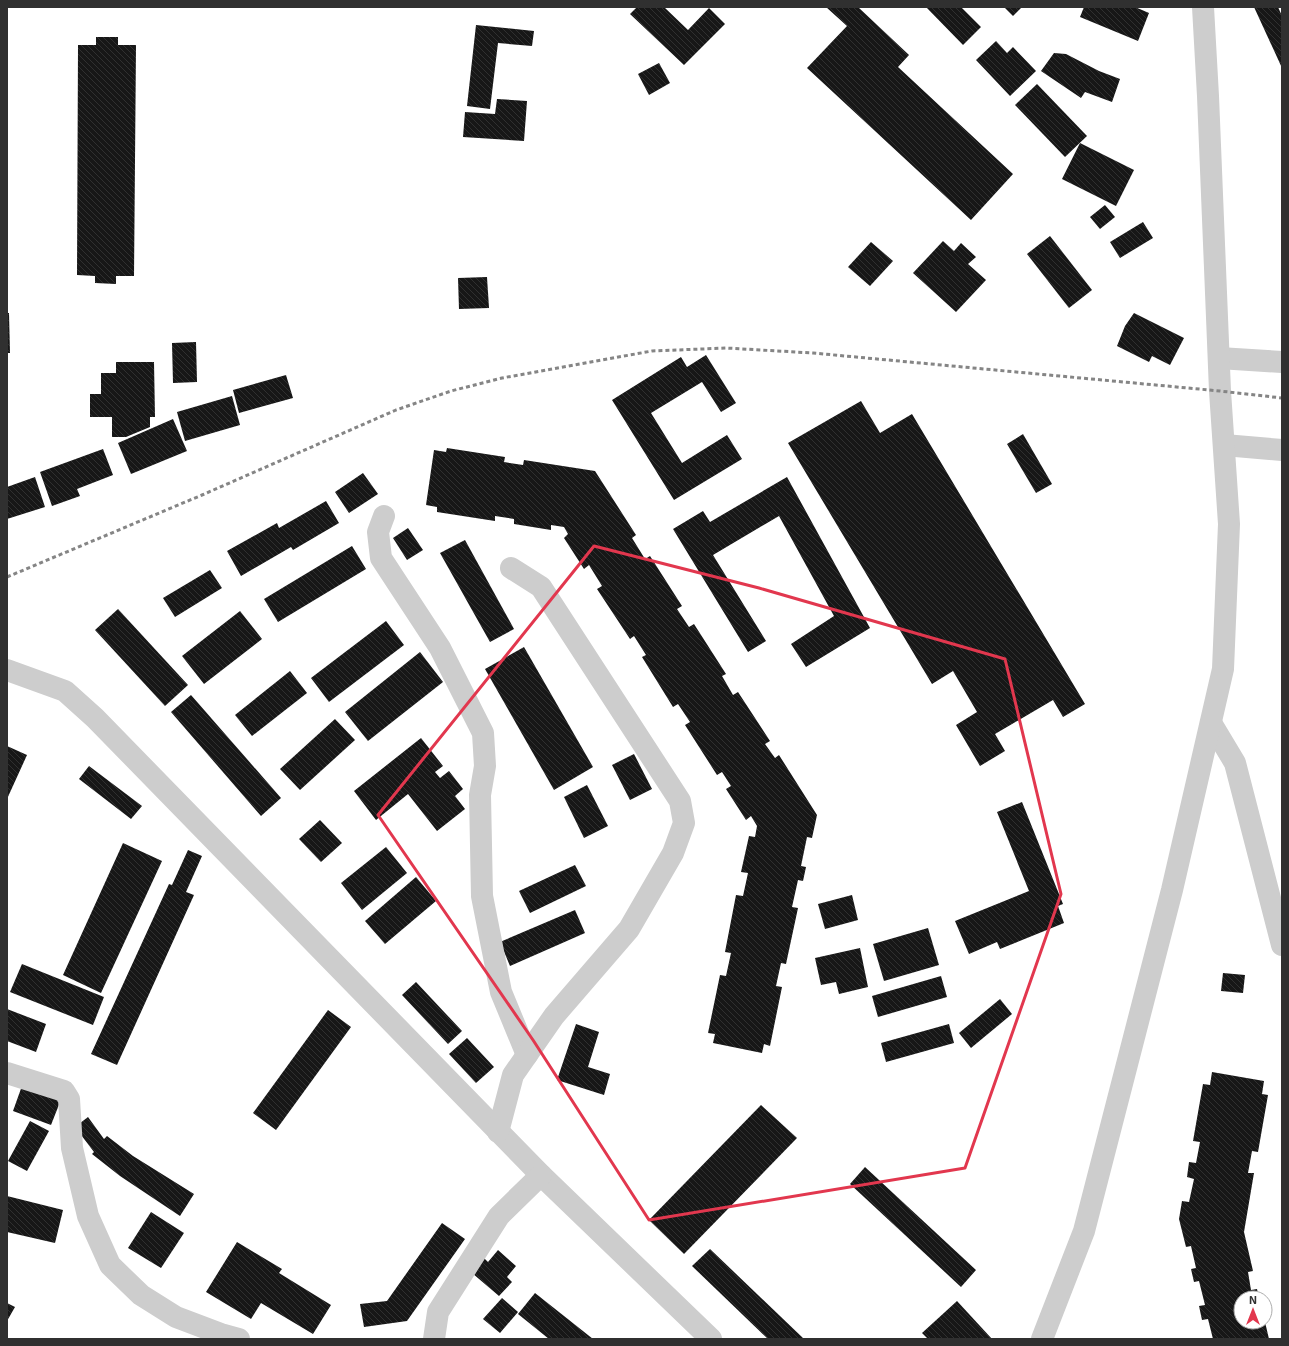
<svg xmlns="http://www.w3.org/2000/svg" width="1289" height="1346" font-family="'Exo 2',sans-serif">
	<defs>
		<pattern id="building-back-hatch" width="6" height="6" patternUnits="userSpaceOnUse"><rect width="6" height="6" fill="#171717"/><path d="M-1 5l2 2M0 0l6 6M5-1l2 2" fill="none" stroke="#303030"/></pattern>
	</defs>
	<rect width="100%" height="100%" fill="#fff"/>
	<g fill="url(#building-back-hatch)">
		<path d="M637 7H664L688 30 709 8 725 24 684 65 630 14Z"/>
		<path d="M826 7H858L909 55 898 67 1013 174 971 220 807 68 847 26Z"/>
		<path d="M926 7H961L981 27 963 45Z"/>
		<path d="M1004 7H1022L1013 16Z"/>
		<path d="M1084 7H1135L1149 13 1138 41 1080 17Z"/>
		<path d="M1254 7H1278L1282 16V68Z"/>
		<path d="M476 25 534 31 532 46 498 43 490 109 467 106Z"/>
		<path d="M96 37H118V45H136L134 276H116V284L95 283V276L77 275 78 45H96Z"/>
		<path d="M996 41 1007 53 1013 47 1036 71 1010 96 976 60Z"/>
		<path d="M1054 53 1066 54 1099 71 1120 79 1112 102 1085 92 1081 98 1041 71Z"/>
		<path d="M659 63 670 83 649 95 638 74Z"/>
		<path d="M1037 84 1087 136 1065 157 1015 105Z"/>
		<path d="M497 99 527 101 524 141 463 137 465 112 495 114Z"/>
		<path d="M1080 143 1134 170 1116 206 1062 179Z"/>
		<path d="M1105 205 1115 217 1100 229 1090 217Z"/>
		<path d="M1143 222 1153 238 1120 258 1110 242Z"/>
		<path d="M1050 236 1092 290 1069 308 1027 254Z"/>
		<path d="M943 241 954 251 961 243 976 257 968 264 986 280 956 312 913 273Z"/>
		<path d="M871 242 893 261 870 286 848 267Z"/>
		<path d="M487 277 489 308 459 309 458 278Z"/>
		<path d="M7 313H9L10 353H7Z"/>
		<path d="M1134 313 1184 338 1170 365 1152 356 1149 362 1117 346 1125 326Z"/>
		<path d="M196 342 197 382 173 383 172 343Z"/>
		<path d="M706 355 736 403 721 412 702 382 651 413 682 463 727 435 742 459 674 500 612 400 681 357 687 367Z"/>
		<path d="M116 362H154L155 417H150V427L126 437H112V417H90V394H101V373H116Z"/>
		<path d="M286 375 293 398 239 413 233 390Z"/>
		<path d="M232 396 240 425 185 441 177 412Z"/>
		<path d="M861 401 880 433 912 414 1085 704 1063 717 1053 700 995 734 1005 751 980 766 956 725 977 712 953 671 932 684 788 443Z"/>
		<path d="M173 419 187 451 131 474 118 443Z"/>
		<path d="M1023 434 1052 484 1036 493 1007 444Z"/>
		<path d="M447 448 505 457 504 462 523 465 524 460 595 471 636 535 632 538 645 559 650 556 682 606 677 609 689 627 694 624 726 674 722 676 733 695 738 692 770 741 765 744 775 758 779 755 817 815 812 838 807 837 801 866 806 867 803 881 798 880 792 907 798 908 786 964 781 963 776 986 782 987 770 1046 764 1044 762 1053 713 1043 715 1034 708 1033 720 975 726 976 731 953 725 952 736 895 743 896 748 873 741 872 749 836 755 837 757 826 751 816 746 820 726 789 731 786 722 772 717 775 685 725 690 722 678 704 673 707 642 657 646 655 634 636 630 639 597 589 602 586 589 565 584 569 564 538 568 534 564 527 551 525V530L514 524V519L495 516V521L437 512V507L426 505 434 450 446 452Z"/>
		<path d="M103 449 113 475 77 489 80 496 52 506 40 472Z"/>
		<path d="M363 473 378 494 349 513 335 492Z"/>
		<path d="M35 477 45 507 7 519V487Z"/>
		<path d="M787 477 870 628 806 667 791 644 834 616 779 516 713 555 766 641 748 652 673 529 703 511 710 522Z"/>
		<path d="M326 501 339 523 293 550 291 547 241 576 227 551 277 523 279 528Z"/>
		<path d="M408 528 423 550 407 560 393 538Z"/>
		<path d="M465 540 514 629 490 642 440 553Z"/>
		<path d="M352 546 366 569 278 622 264 599Z"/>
		<path d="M210 570 222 588 175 617 163 598Z"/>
		<path d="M118 609 188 685 165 706 95 630Z"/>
		<path d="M240 611 262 639 204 684 182 656Z"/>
		<path d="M386 621 404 645 329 702 311 678Z"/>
		<path d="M524 647 593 767 554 790 485 669Z"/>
		<path d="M420 652 443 682 368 741 345 712Z"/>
		<path d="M290 671 307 693 252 736 235 715Z"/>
		<path d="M191 695 281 798 261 816 171 712Z"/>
		<path d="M335 719 355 740 300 790 280 769Z"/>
		<path d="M421 738 443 766 435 772 440 778 449 771 463 789 455 796 465 809 437 831 408 794 376 820 354 791Z"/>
		<path d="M7 746 27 755 7 799Z"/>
		<path d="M634 754 652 789 630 800 612 765Z"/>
		<path d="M89 766 142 806 131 819 79 779Z"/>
		<path d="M587 785 608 826 584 838 564 797Z"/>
		<path d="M1022 802 1063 904 1058 906 1064 923 1000 949 997 942 969 954 955 921 1029 891 997 812Z"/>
		<path d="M320 820 342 843 321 862 299 839Z"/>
		<path d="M123 843 162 861 101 993 63 975Z"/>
		<path d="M386 847 407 873 362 910 341 883Z"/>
		<path d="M188 850 202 856 186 892 194 895 117 1065 91 1054 169 884 172 885Z"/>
		<path d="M575 865 586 886 530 913 519 891Z"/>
		<path d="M416 877 436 901 385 944 365 921Z"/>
		<path d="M852 895 858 920 825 929 818 904Z"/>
		<path d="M575 910 585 933 510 966 500 942Z"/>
		<path d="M928 928 939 965 884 981 873 944Z"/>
		<path d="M860 948 868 987 839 994 836 982 821 985 815 958Z"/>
		<path d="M22 964 104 997 93 1025 10 992Z"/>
		<path d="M1223 973 1245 975 1243 993 1221 991Z"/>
		<path d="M941 976 947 997 878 1017 872 996Z"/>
		<path d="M416 982 462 1031 448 1044 402 995Z"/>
		<path d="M1000 999 1012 1014 971 1048 959 1033Z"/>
		<path d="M7 1009 46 1024 36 1052 7 1041Z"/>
		<path d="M328 1010 351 1027 276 1130 253 1113Z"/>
		<path d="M576 1024 599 1032 588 1067 610 1074 604 1095 557 1080Z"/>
		<path d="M949 1024 954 1043 886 1062 881 1043Z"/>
		<path d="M467 1038 494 1067 476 1083 449 1054Z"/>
		<path d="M1212 1072 1264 1081 1262 1094 1268 1095 1258 1152 1252 1151 1248 1173H1254L1244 1232 1253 1271 1248 1272 1251 1290 1257 1289 1259 1298H1241V1322H1265L1269 1339H1213L1208 1319 1202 1320 1199 1306 1205 1305 1199 1281 1194 1282 1191 1269 1196 1268 1191 1246 1186 1247 1179 1219 1182 1201 1189 1202 1194 1179 1187 1177 1189 1162 1196 1163 1200 1142 1193 1141 1203 1084 1210 1085Z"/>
		<path d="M23 1083 62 1097 51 1125 13 1111Z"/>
		<path d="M761 1105 797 1138 684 1254 649 1220Z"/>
		<path d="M88 1117 104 1139 107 1136 133 1156 194 1194 180 1216 120 1176 92 1154 94 1152 75 1127Z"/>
		<path d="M30 1121 49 1131 27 1171 8 1161Z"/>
		<path d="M865 1167 976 1270 961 1287 850 1184Z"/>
		<path d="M7 1196 63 1210 55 1243 7 1232Z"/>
		<path d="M151 1212 184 1233 161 1268 128 1248Z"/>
		<path d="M442 1223 465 1239 407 1321 364 1327 360 1304 387 1301Z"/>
		<path d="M237 1242 282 1269 279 1273 331 1305 313 1334 261 1303 251 1319 206 1292Z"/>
		<path d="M710 1249 804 1339H768L692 1266Z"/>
		<path d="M498 1250 516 1266 507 1277 512 1282 499 1296 472 1273 484 1258 488 1262Z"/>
		<path d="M535 1293 593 1339H549L518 1314Z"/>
		<path d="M502 1298 518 1312 500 1333 483 1319Z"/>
		<path d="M957 1301 992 1339H928L922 1333Z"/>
		<path d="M7 1303 15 1307 7 1321Z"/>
	</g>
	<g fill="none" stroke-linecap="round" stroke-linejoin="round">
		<g stroke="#cdcdcd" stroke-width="22">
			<path d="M1219 358 1282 362"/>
			<path d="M1224 445 1282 450"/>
			<path d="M384 516 378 532 381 558 440 648 483 733 485 766 480 795 482 896 501 992 527 1055"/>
			<path d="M7 670 65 691 95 718 541 1175 711 1339"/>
			<path d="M1211 723 1235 763 1282 945"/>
			<path d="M7 1073 64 1091 69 1099 72 1148 88 1216 110 1265 141 1295 176 1317 221 1334 239 1339"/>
			<path d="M498 1132 513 1075 554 1016 629 929 673 853 684 823 680 801 541 587 511 568"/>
			<path d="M434 1339 438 1312 499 1216 541 1175"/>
			<path d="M1042 1339 1084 1231 1172 890 1223 669 1229 524 1220 391 1208 96 1203 7"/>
		</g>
		<path stroke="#858585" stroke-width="3" stroke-dasharray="4 3" stroke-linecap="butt" d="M7 577 202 495 396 410 451 391 502 378 652 351 726 348 813 353 1220 391 1282 398"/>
	</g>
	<path fill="none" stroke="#e2374e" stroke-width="3" stroke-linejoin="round" d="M594 546 759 588 1005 659 1061 894 965 1168 649 1220 533 1040 378 815Z"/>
	<rect width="1289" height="1346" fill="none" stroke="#303030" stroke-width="16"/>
	<g transform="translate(1253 1310)"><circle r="19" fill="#ffffff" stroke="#acacac"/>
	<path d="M0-3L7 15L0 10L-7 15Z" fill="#e2374e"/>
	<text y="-6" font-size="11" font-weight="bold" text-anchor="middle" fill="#303030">N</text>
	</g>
</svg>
